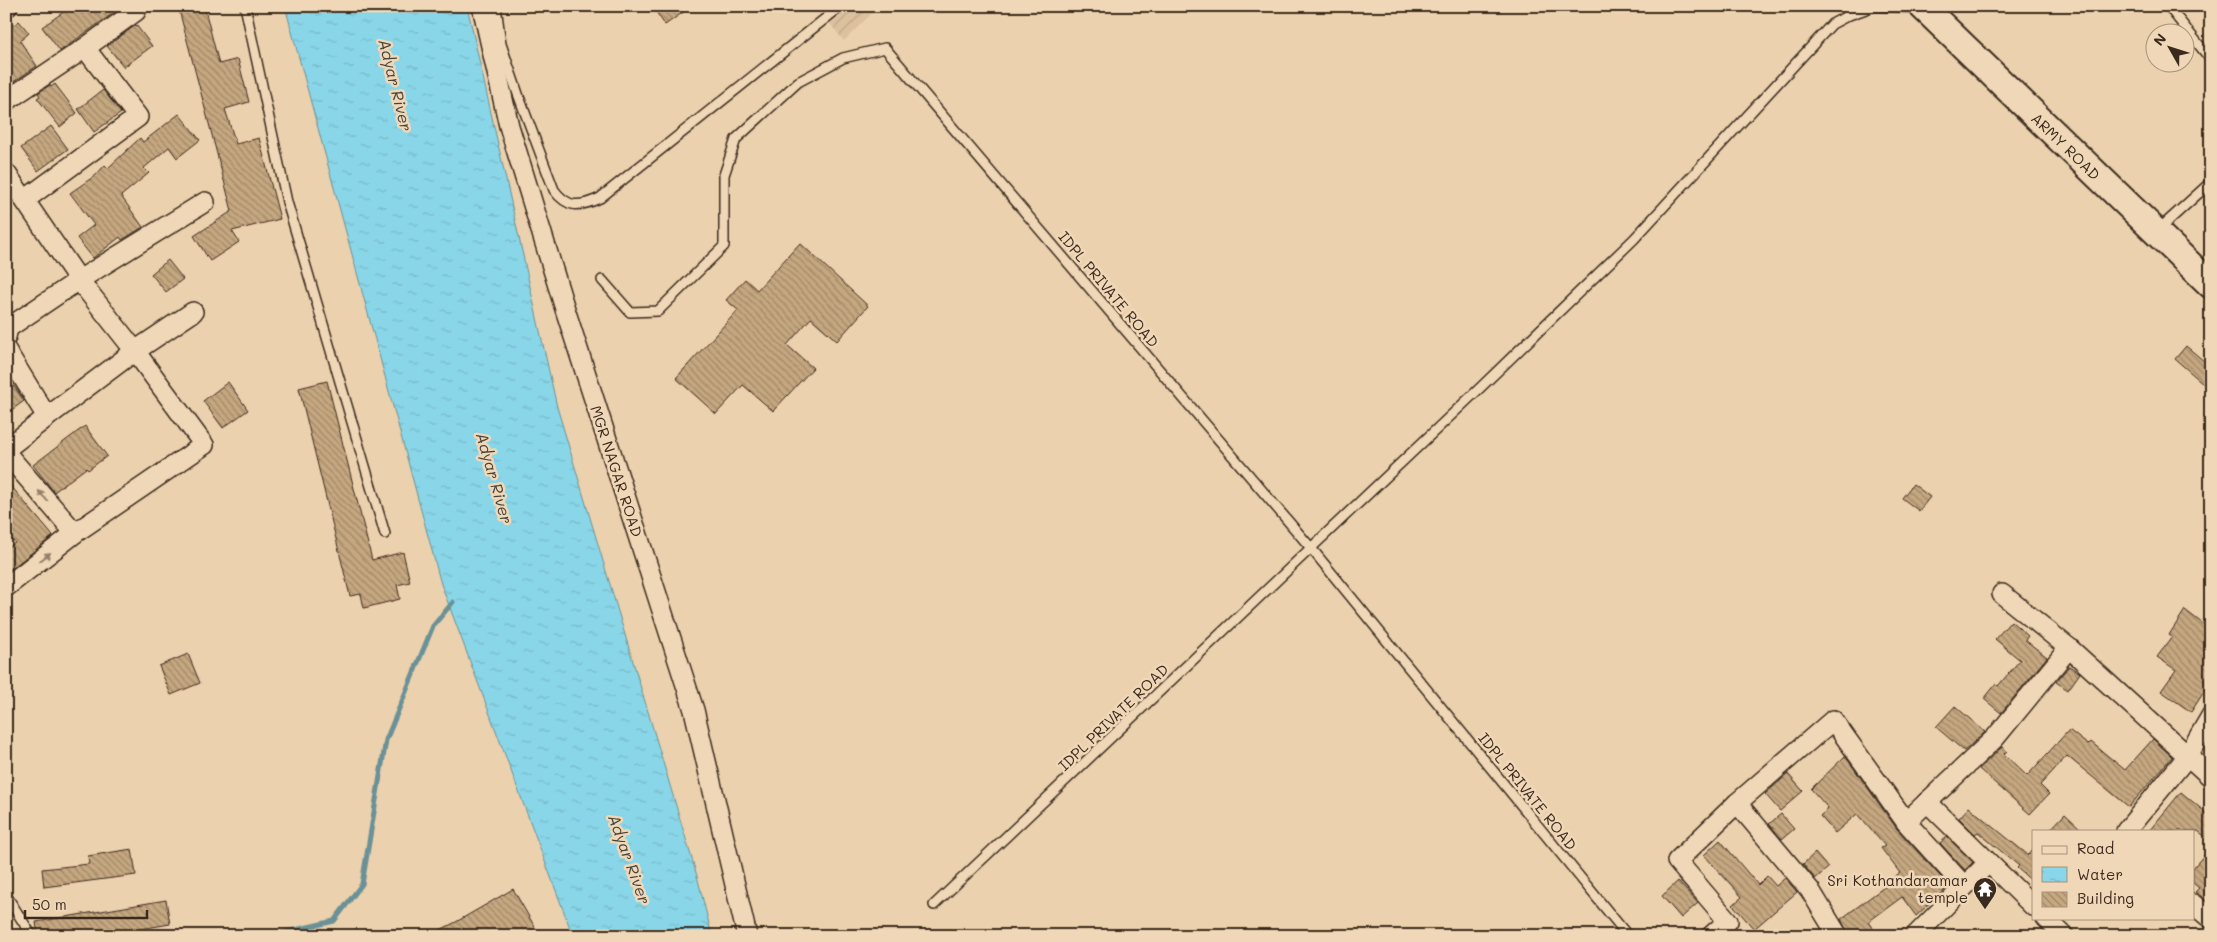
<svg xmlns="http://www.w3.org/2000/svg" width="2217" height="942" font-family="Mali,sans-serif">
	<defs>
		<pattern id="industrial-furrows" width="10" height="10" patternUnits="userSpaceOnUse" patternTransform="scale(1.25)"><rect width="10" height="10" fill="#ddc19d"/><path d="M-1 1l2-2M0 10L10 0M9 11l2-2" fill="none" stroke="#bfa687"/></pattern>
		<pattern id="water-ripples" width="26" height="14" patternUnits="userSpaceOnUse" patternTransform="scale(1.25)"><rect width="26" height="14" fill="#89d6e8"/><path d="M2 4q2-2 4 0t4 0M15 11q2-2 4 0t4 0" fill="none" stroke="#77b8c7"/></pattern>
		<pattern id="building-back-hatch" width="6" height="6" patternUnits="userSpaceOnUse" patternTransform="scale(1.25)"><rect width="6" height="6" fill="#c5a780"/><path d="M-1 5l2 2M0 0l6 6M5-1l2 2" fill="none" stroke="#a18868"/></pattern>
	</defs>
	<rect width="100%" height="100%" fill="#ebd1ad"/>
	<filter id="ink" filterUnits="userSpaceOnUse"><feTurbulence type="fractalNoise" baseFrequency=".02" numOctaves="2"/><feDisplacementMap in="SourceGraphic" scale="10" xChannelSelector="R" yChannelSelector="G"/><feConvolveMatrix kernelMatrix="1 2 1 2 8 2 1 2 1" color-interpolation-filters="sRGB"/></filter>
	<g filter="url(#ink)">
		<path fill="url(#industrial-furrows)" d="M816 6H879L844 41Z"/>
		<path fill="url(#water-ripples)" stroke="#6a9197" d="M285 6H467L557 407 697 876 712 936H573L441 584Z"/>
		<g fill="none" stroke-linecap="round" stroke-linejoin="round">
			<path stroke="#6a9197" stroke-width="5" d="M269 936 334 921 362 884 386 740 433 626 453 602"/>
		</g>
		<g fill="url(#building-back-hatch)" stroke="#3b2a1e">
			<path d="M72 6H122V7L60 51 42 27Z"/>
			<path d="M178 6H204L219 64 238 59 249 102 225 109 236 144 259 138 280 219 232 231 239 242 210 261 194 236 232 211Z"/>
			<path d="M652 6H692L665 25Z"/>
			<path d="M6 20 11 27 19 21 29 33 20 41 37 66 6 87Z"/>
			<path d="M136 25 152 46 124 67 107 46Z"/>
			<path d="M55 84 77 113 60 127 37 98 40 96 38 93 50 85 51 87Z"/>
			<path d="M103 90 121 113 94 132 78 109Z"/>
			<path d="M179 114 200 140 177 158 169 147 144 168 149 173 121 196 143 227 122 240 120 237 93 258 77 238 94 225 70 193 96 175 105 165 108 168 140 138 143 142Z"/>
			<path d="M51 126 68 149 38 171 21 148Z"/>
			<path d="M800 243 868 306 837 341 811 318 787 345 813 368 773 411 743 385 716 414 676 378 738 310 726 300 745 279 757 290Z"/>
			<path d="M168 260 183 279 166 292 151 274Z"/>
			<path d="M2186 346 2211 367V390L2175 359Z"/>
			<path d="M6 374 24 401 6 414Z"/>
			<path d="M327 381 372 560 403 552 410 582 397 585 400 599 364 608 361 594 350 596 299 388Z"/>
			<path d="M228 382 248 410 223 428 203 401Z"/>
			<path d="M85 426 107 456 88 470 86 468 54 492 33 465Z"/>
			<path d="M6 480 53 536 6 573V549L15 543 6 532Z"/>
			<path d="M1913 484 1930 497 1919 511 1902 498Z"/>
			<path d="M2185 610 2211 630V681L2191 712 2161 691 2176 670 2157 657 2172 637 2169 635Z"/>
			<path d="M2011 621 2028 636 2025 640 2047 657 2001 713 1984 699 1996 684 1998 686 2020 660 1995 639Z"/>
			<path d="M188 654 200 683 171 695 159 666Z"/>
			<path d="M2069 666 2080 673 2068 690 2056 682Z"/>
			<path d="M1955 706 1985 732 1964 751 1936 727Z"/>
			<path d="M2069 730 2088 745 2091 742 2125 770 2153 739 2172 757 2129 807 2067 756 2040 785 2049 794 2030 814 1979 769 2002 747 2007 751 2004 754 2027 776Z"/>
			<path d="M1845 756 1897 829 1949 886 1916 916 1902 897 1868 922 1878 936H1849L1841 919 1891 882 1889 880 1900 873 1881 848 1885 846 1857 814 1835 833 1820 816 1828 808 1811 789Z"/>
			<path d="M1788 774 1803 791 1780 811 1765 794Z"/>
			<path d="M2181 792 2211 817V841L2198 831H2149Z"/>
			<path d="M1969 807 2028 855 2033 849V882L2017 868 2019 866 1978 832 1975 834 1959 818Z"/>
			<path d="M1781 814 1794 829 1782 839 1769 824Z"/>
			<path d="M2065 814 2083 831H2049Z"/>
			<path d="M1947 837 1973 862 1965 870 1940 843Z"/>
			<path d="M1720 840 1758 885 1767 876 1776 886 1785 878 1797 892 1754 929 1733 905 1742 897 1704 855Z"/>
			<path d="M2211 847V904L2195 892 2199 888 2193 883V868Z"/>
			<path d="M132 849 136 875 44 887 42 869 89 864 88 856Z"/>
			<path d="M1815 853 1828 868 1815 879 1803 864Z"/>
			<path d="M1678 881 1698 903 1681 918 1662 896Z"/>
			<path d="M513 889 540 936H428L456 922Z"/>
			<path d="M166 900 170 924 100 936H38L36 922Z"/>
		</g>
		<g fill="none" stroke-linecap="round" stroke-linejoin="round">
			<g stroke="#3b2a1e" stroke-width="12">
				<g id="lane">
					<path d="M245 6 287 202 385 534"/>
					<path d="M496 6 501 44 518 94 554 190C568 209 580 207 600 198L841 6"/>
					<path d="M2168 6 2211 60"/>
					<path d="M2157 231 2211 182"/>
					<path d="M602 280 630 312 658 311 724 246V175L736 139 798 82 843 58 885 48 1311 548 1628 936"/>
					<path d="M6 895 32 936"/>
					<path d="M934 905 1481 387 1634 239 1832 24 1849 15 1874 6 1922 8"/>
				</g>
			</g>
			<g stroke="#3b2a1e" stroke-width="22">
				<g id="street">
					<path d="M482 6 509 126 565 309 694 710 747 936"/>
					<path d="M6 7 8 6"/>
					<path d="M6 101 85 48 136 11"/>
					<path d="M6 173 79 280 135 351 204 445 75 533 6 587"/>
					<path d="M26 199 138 117 85 48"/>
					<path d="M6 337 8 328 79 280 205 202"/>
					<path d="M6 350 47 417 135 351 193 312"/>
					<path d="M6 449 47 417"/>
					<path d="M6 453 75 533"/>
					<path d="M2002 594 2069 648 2211 777"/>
					<path d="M1927 802 2033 906"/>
					<path d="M1737 803 1810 890 1838 936"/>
					<path d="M1906 822 1995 738 2069 648"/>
					<path d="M2126 831 2187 757 2211 716"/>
					<path d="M2193 904 2211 919"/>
					<path d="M2046 918 2064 936"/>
					<path d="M1711 936 1728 921 1677 861 1737 803 1833 720 1906 822 1964 886"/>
					<path d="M1915 936 1988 863"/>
				</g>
			</g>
			<g stroke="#3b2a1e" stroke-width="30">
				<path id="secondary" d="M1922 6 2211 285"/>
			</g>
			<use href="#lane" stroke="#efd7b7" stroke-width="9"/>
			<use href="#street" stroke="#efd7b7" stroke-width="19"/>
			<use href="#secondary" stroke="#efd7b7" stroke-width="26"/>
		</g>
		<defs><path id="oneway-solid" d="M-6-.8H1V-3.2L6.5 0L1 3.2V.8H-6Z" transform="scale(1.25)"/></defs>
		<g fill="#95806a">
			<use href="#oneway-solid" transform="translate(43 496) rotate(-131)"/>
			<use href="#oneway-solid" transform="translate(45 557) rotate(-38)"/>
		</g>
	</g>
	<defs>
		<g id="temple-pin" transform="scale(1.25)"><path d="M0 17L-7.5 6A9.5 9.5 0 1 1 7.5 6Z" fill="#3b2a1e" stroke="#efd7b7"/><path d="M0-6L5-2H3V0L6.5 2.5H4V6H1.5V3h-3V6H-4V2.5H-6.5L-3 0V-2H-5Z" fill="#fff"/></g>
	</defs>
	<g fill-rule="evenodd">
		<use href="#temple-pin" x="1985" y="889"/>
	</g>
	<g text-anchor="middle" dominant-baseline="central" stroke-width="5" stroke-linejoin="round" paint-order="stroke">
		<g font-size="15" fill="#3b2a1e" stroke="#efd7b7">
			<text transform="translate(2066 146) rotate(44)">ARMY ROAD</text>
			<text transform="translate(1109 289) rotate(50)">IDPL PRIVATE ROAD</text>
			<text transform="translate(617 471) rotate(72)">MGR NAGAR ROAD</text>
			<text transform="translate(1113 717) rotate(-44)">IDPL PRIVATE ROAD</text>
			<text transform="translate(1528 791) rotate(51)">IDPL PRIVATE ROAD</text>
		</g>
		<g font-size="15" fill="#3b2a1e" stroke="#efd7b7" text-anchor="end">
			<text x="1968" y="880">Sri Kothandaramar<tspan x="1968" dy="17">temple</tspan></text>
		</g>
		<g font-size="16" font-style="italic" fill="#47443c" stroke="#efd7b7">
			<text transform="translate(396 85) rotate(76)">Adyar River</text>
			<text transform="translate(495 478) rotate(74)">Adyar River</text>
			<text transform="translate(630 859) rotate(70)">Adyar River</text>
		</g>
	</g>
	<rect width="2217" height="942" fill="none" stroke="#efd7b7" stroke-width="25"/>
	<rect x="12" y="12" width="2192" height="917" fill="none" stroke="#3b2a1e" stroke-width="2" filter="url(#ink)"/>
	<rect x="2032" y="830" width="162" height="90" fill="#efd7b7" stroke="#a7927a"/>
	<rect x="2042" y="846" width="25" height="8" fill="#efd7b7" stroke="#a7927a"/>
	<text x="2077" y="854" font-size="15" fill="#3b2a1e">Road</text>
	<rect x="2042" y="867" width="25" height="15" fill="url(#water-ripples)" stroke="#a7927a"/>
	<text x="2077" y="880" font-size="15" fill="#3b2a1e">Water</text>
	<rect x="2042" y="892" width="25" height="15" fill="url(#building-back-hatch)" stroke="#a7927a"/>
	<text x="2077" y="904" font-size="15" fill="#3b2a1e">Building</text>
	<g transform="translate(2170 48) rotate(309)"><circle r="24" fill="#efd7b7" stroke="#a7927a"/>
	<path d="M0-4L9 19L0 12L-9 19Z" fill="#3b2a1e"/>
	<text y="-8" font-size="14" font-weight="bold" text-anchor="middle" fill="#3b2a1e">N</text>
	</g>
	<path d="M25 910v8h122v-8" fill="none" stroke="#3b2a1e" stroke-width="2.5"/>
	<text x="32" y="910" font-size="15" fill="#3b2a1e" stroke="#efd7b7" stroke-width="4" paint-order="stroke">50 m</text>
</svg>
